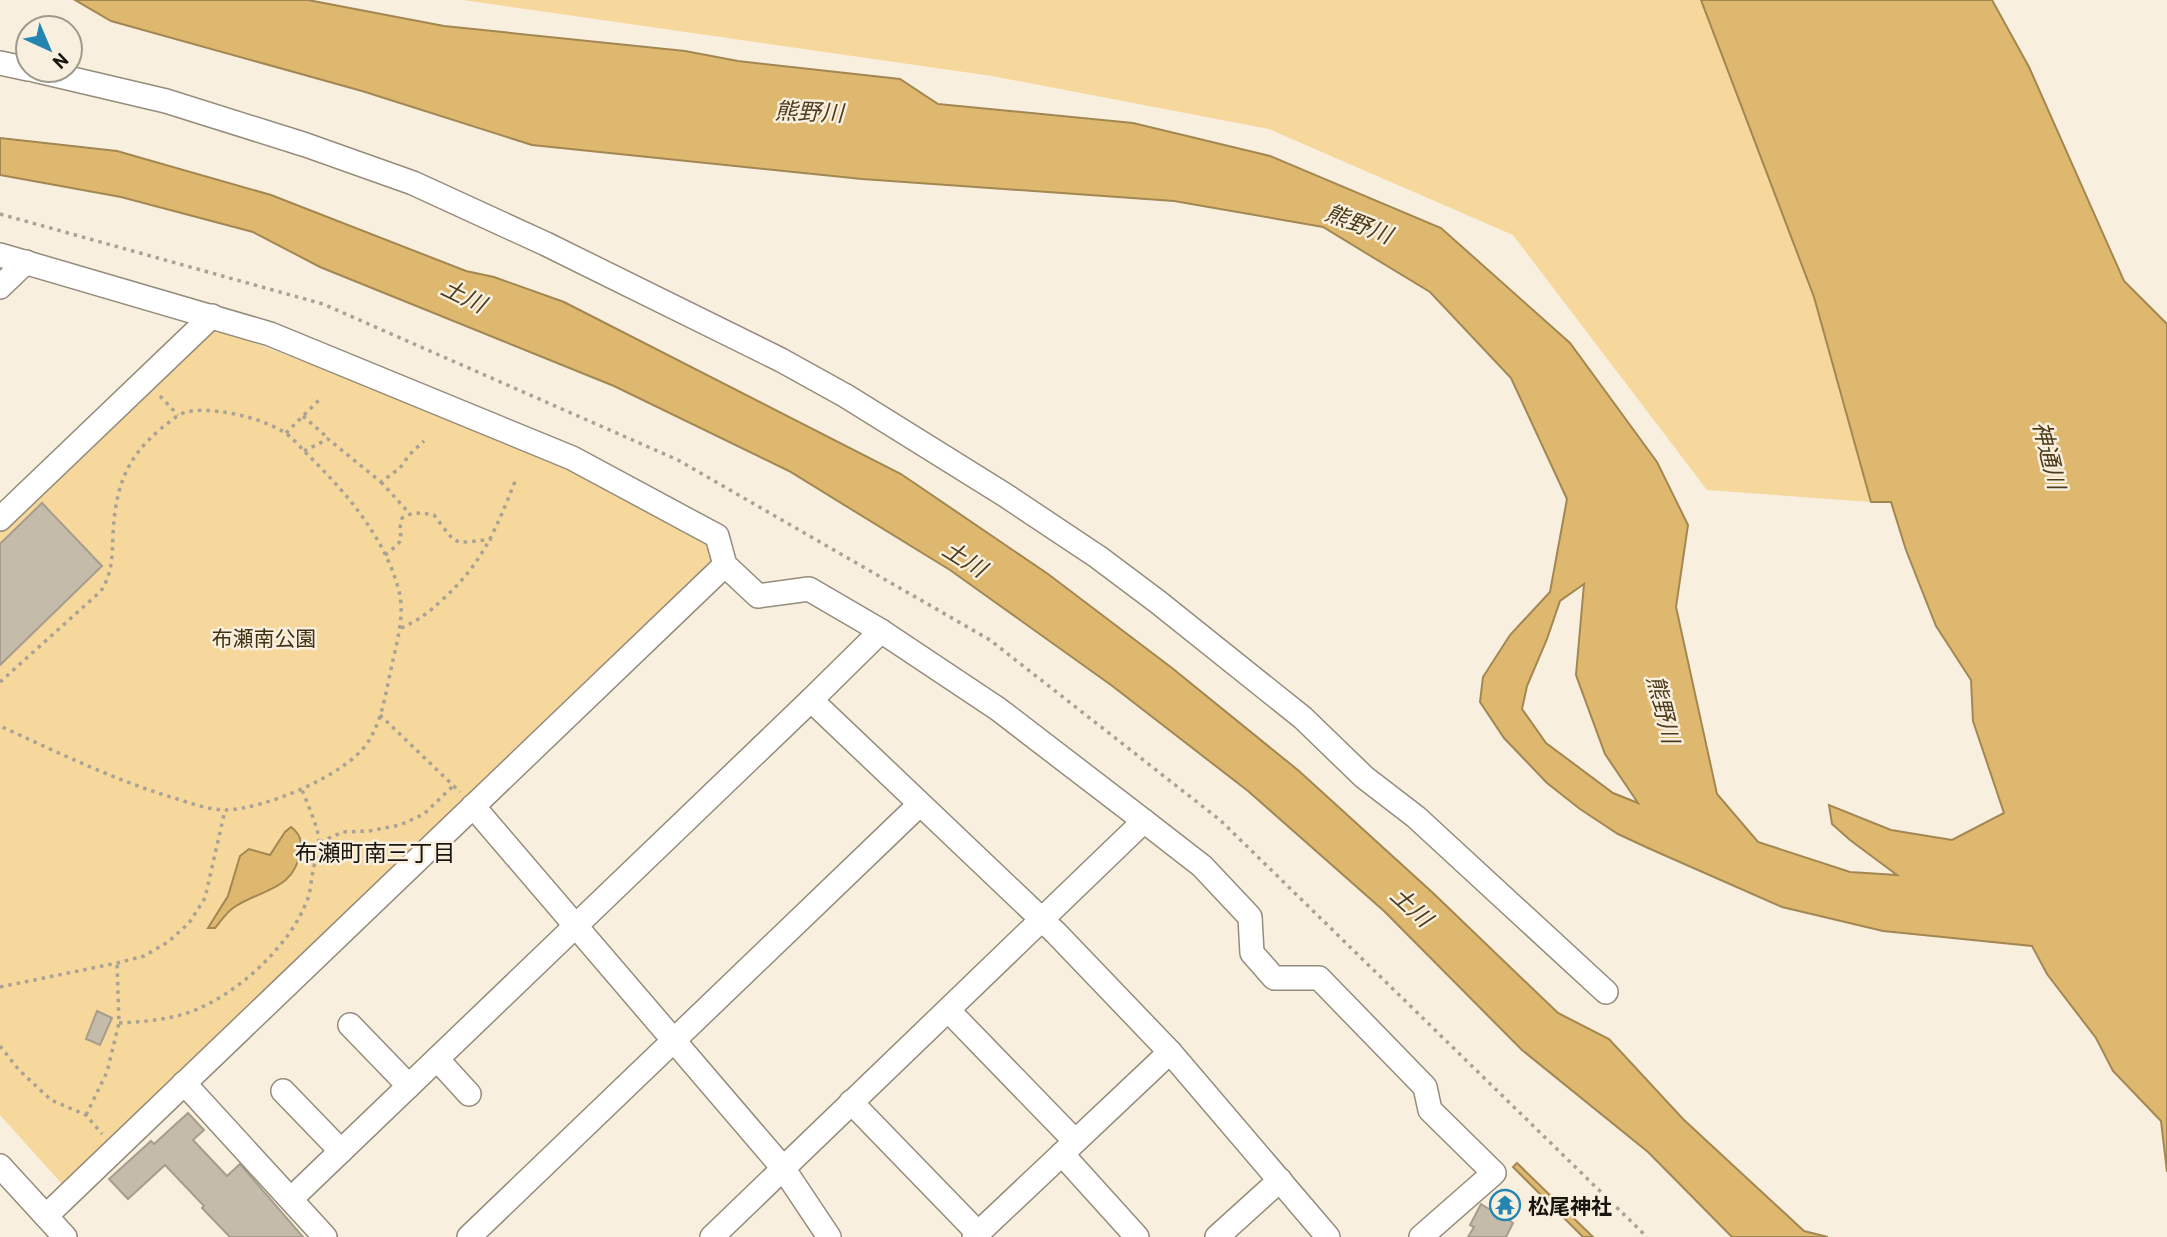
<svg xmlns="http://www.w3.org/2000/svg" width="2167" height="1237" font-family="Barlow,'Noto Sans JP',sans-serif">
	<rect width="100%" height="100%" fill="#f9efde"/>
	<g fill="#f6d79c">
		<path d="M463 0H1701L1814 297 1871 502 1707 490 1513 235 1269 129 992 76Z"/>
		<path d="M214 328 468 424 607 486 711 540 713 567 63 1185 0 1115V533Z"/>
	</g>
	<g fill="#deb86f" stroke="#a38752" stroke-width="2" fill-rule="evenodd">
		<path d="M75 0H308L444 26 685 51 738 61 900 79 938 104 1133 123 1270 156 1441 228 1570 343 1657 462 1688 525 1676 607 1717 794 1758 842 1850 872 1897 875 1850 840 1832 824 1829 805 1891 830 1952 840 2004 813 1973 721 1971 680 1936 626 1906 550 1891 502H1871L1814 297 1701 0H1992L2029 67 2124 281 2167 324V1172L2161 1121 2113 1071 2096 1038 2047 974 2032 946 1883 931 1782 907 1648 848 1618 834 1580 809 1547 783 1504 738 1480 702 1483 677 1510 635 1550 592 1567 499 1511 378 1430 292 1323 227 1174 201 862 179 532 145 362 91 111 21ZM1584 584 1576 675 1605 754 1638 803 1613 793 1546 743 1522 709 1527 686 1547 639 1560 601Z"/>
		<path d="M0 138 117 151 271 195 466 271 494 277 564 302 901 474 1048 574 1172 668 1299 771 1433 893 1558 1013 1609 1039 1683 1119 1804 1231 1828 1237H1732L1648 1152 1522 1050 1384 911 1248 791 1111 685 950 570 789 471 614 386 320 267 253 232 121 197 0 175Z"/>
		<path d="M291 827C300 834 302 840 300 851 295 891 260 889 233 908 225 914 221 921 215 928H208L228 896 240 856 249 849 270 855 285 832Z"/>
		<path d="M1517 1163 1593 1237H1583L1513 1167Z"/>
	</g>
	<g fill="#c4bbaa" stroke="#a69d8d" stroke-width="2">
		<path d="M42 503 102 566 0 665V544Z"/>
		<path d="M97 1011 112 1018 100 1045 86 1039Z"/>
		<path d="M188 1113 204 1130 193 1140 227 1176 240 1164 303 1237H230L202 1208 204 1206 165 1165 128 1199 109 1179 151 1141 154 1144Z"/>
		<path d="M1481 1204 1489 1209 1492 1205 1514 1214 1510 1221 1513 1223 1506 1237H1468L1474 1227 1470 1225Z"/>
	</g>
	<g fill="none" stroke-linecap="round" stroke-linejoin="round">
		<g stroke="#958c7c" stroke-width="26">
			<g id="minor">
				<path d="M0 63 28 69"/>
				<path d="M34 70 166 101 306 145 413 183 546 244 781 360 846 396 1005 495 1098 557 1158 602 1303 718 1364 777 1416 817 1606 992"/>
				<path d="M0 255 270 334 572 458 717 536 725 565 758 596 809 589 881 631 998 709 1144 821 1202 866 1250 917 1252 953 1274 978H1319L1425 1087 1430 1110 1494 1173 1421 1237"/>
				<path d="M0 287 26 262"/>
				<path d="M0 519 212 316"/>
				<path d="M881 631 811 700 1056 933 1170 1052 1328 1237"/>
				<path d="M473 806 783 1168 829 1237"/>
				<path d="M948 1010 1075 1141"/>
				<path d="M350 1025 409 1086"/>
				<path d="M437 1059 469 1094"/>
				<path d="M184 1083 325 1237"/>
				<path d="M283 1091 341 1151"/>
				<path d="M851 1102 978 1233"/>
				<path d="M1062 1154 1137 1237"/>
				<path d="M0 1166 65 1237"/>
				<path d="M291 1199 811 700"/>
				<path d="M46 1216 725 565"/>
				<path d="M469 1237 919 805"/>
				<path d="M712 1237 1144 821"/>
				<path d="M974 1237 1170 1052"/>
				<path d="M1217 1237 1280 1180"/>
			</g>
		</g>
		<g stroke="#aaa295" stroke-width="3.5" stroke-dasharray="3.5 5" stroke-linecap="butt">
			<path d="M0 214 323 304 678 460 990 640 1220 820 1647 1237"/>
			<path d="M160 396 178 415"/>
			<path d="M303 416 328 438"/>
			<path d="M286 433 321 398"/>
			<path d="M304 451 328 439 381 482 400 468 410 454 424 441"/>
			<path d="M381 482 410 514"/>
			<path d="M385 555C412 534 395 542 402 518 413 511 422 513 434 515 459 547 450 544 492 539"/>
			<path d="M401 628C418 621 429 612 442 600 483 563 496 529 516 479"/>
			<path d="M0 682 101 591C113 571 112 557 113 534 116 479 130 450 176 417 188 408 208 410 223 412 244 415 265 421 284 432 292 437 300 447 307 454 345 491 385 537 399 591 405 615 397 641 392 665 386 690 383 719 368 742 347 775 265 809 226 810 209 810 190 803 174 798 114 780 57 752 0 726"/>
			<path d="M380 715 460 792"/>
			<path d="M320 842 343 832 369 831 400 825 424 814 454 785"/>
			<path d="M0 987 117 963 144 956 168 942 189 923 205 898 225 810"/>
			<path d="M119 1023C141 1022 165 1020 187 1013 235 997 291 946 308 898 311 889 311 880 313 871 314 862 321 849 319 840 317 824 308 805 302 790"/>
			<path d="M0 1046 19 1070 51 1100 86 1115 102 1134"/>
			<path d="M86 1115 107 1072 119 1023 117 963"/>
		</g>
		<use href="#minor" stroke="#fff" stroke-width="23"/>
	</g>
	<defs>
		<g id="temple-ring" transform="scale(1.575)"><circle r="9.5" fill="#f9efde" stroke="#2485b0" stroke-width="1.5"/><path d="M0-6L5-2H3V0L6.5 2.5H4V6H1.5V3h-3V6H-4V2.5H-6.5L-3 0V-2H-5Z" fill="#2485b0"/></g>
	</defs>
	<g fill-rule="evenodd">
		<use href="#temple-ring" x="1505" y="1205"/>
	</g>
	<g text-anchor="middle" dominant-baseline="central" stroke-width="5" stroke-linejoin="round" paint-order="stroke">
		<g font-size="21" fill="#413211" stroke="#f9efde">
			<text x="264" y="637">布瀬南公園</text>
		</g>
		<g font-size="21" font-weight="bold" fill="#191610" stroke="#f9efde" text-anchor="start">
			<text x="1528" y="1205">松尾神社</text>
		</g>
		<g font-size="23" font-style="italic" fill="#4c3c1c" stroke="#f9efde">
			<text transform="translate(809 111) rotate(2)">熊野川</text>
			<text transform="translate(1359 223) rotate(21)">熊野川</text>
			<text transform="translate(464 295) rotate(26)">土川</text>
			<text transform="translate(2050 455) rotate(76)">神通川</text>
			<text transform="translate(965 558) rotate(32)">土川</text>
			<text transform="translate(1664 709) rotate(76)">熊野川</text>
			<text transform="translate(1412 906) rotate(42)">土川</text>
		</g>
		<g font-size="23" fill="#191610" stroke="#f9efde">
			<text x="375" y="852">布瀬町南三丁目</text>
		</g>
	</g>
	<g transform="translate(49 49) rotate(136)"><circle r="33" fill="#f9efde" stroke="#9f988c" stroke-width="2"/>
	<path d="M0-5L12 26L0 18L-12 26Z" fill="#2485b0"/>
	<text y="-10" font-size="19" font-weight="bold" text-anchor="middle" fill="#191610">N</text>
	</g>
</svg>
